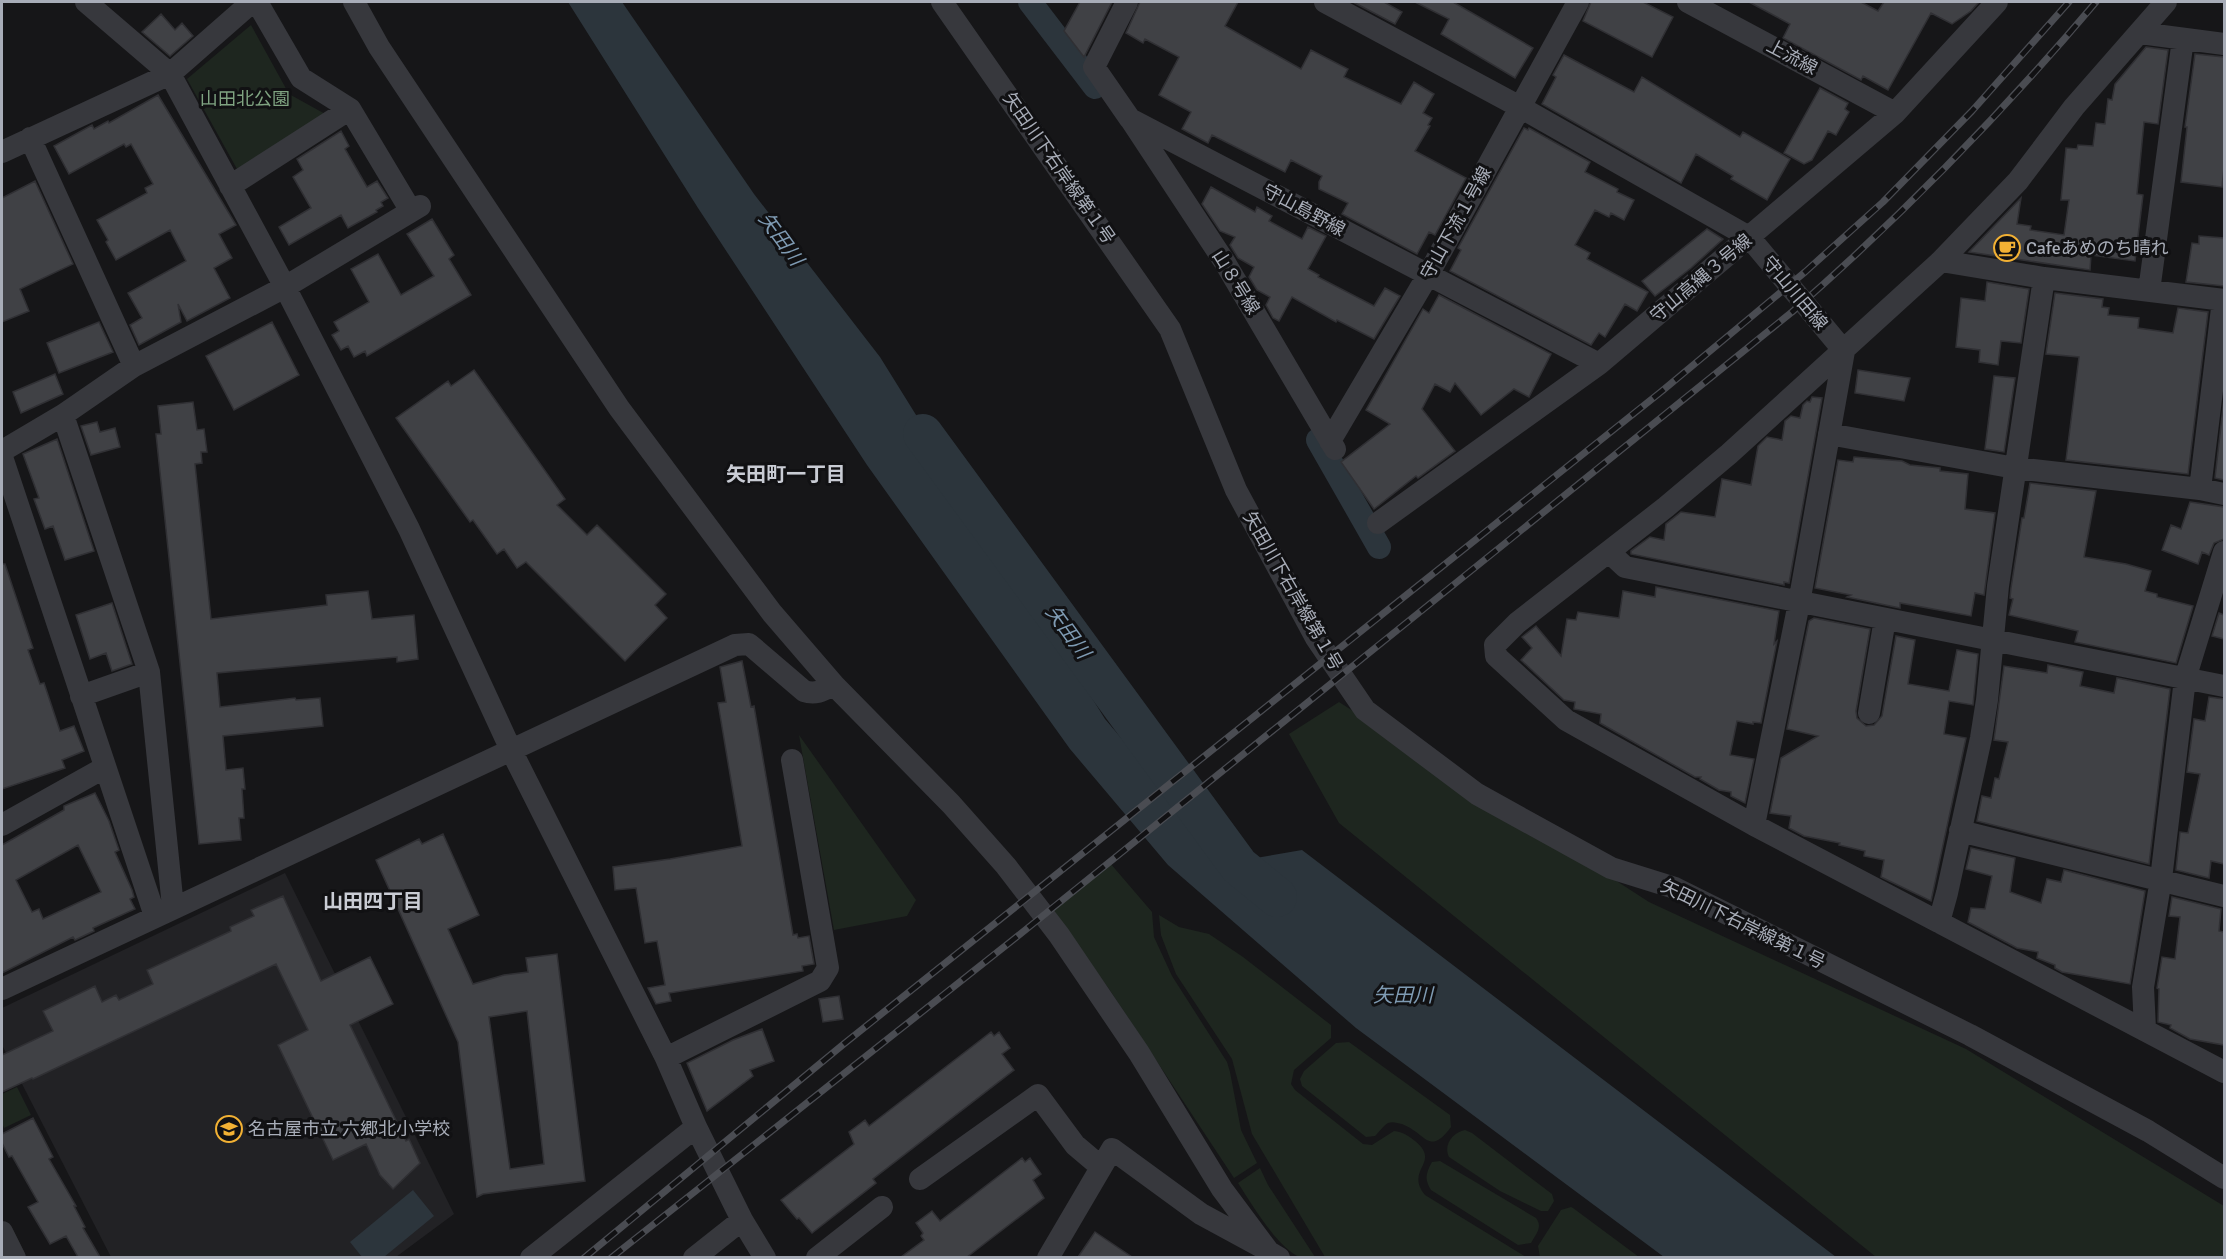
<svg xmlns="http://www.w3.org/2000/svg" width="2226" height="1259" font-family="Signika,'Noto Sans JP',sans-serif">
<rect width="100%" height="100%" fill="#161618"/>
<path fill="#222225" d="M 285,873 L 454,1214 L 396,1257 L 111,1257 L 2,1045 L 2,1008 Z"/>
<path fill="#1e261f" d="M 251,25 L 289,94 L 327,115 L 237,169 L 187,79 Z
M 1339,702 L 1649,902 L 1966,1049 L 2224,1206 L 2224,1257 L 1876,1257 L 1339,823 L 1289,734 Z
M 799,735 L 916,900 L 907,916 L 834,930 Z
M 1110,863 L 1152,912 L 1154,937 L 1172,976 L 1227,1062 L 1230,1072 L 1241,1130 L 1257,1163 L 1234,1178 L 1111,992 L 1053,910 Z
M 1159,915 L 1179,927 L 1209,934 L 1243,957 L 1331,1025 L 1331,1038 L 1294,1070 L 1291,1084 L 1295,1090 L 1363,1144 L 1372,1145 L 1394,1131 C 1403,1132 1409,1136 1415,1141 C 1442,1163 1404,1169 1425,1195 L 1526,1257 L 1325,1257 L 1252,1134 L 1232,1059 L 1176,974 L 1161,935 Z
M 1349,1042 L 1450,1115 L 1451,1127 C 1429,1157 1426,1133 1402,1124 C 1397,1123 1393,1121 1388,1123 C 1383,1126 1379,1132 1375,1136 L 1366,1137 L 1302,1086 L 1300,1079 L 1304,1071 L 1336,1043 Z
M 17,1087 L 31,1115 L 4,1128 L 2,1123 L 2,1094 Z
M 1465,1130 L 1472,1133 L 1552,1194 L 1554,1201 L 1548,1211 L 1541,1211 L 1500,1191 L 1449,1157 C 1443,1145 1453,1132 1465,1130 Z
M 1440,1161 L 1536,1218 C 1543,1227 1536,1234 1531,1243 L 1518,1245 L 1431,1190 C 1424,1179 1426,1173 1432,1162 Z
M 1260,1168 L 1268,1185 L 1315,1257 C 1311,1257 1304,1259 1300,1257 C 1278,1249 1251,1203 1238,1183 Z
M 1571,1207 L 1573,1208 L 1639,1257 L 1540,1257 L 1538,1246 L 1561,1210 Z"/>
<path fill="#2c353c" d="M 568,2 L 622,2 L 754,194 L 880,357 L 1105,719 L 1227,863 L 1302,850 L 1836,1257 L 1664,1257 L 1356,1028 L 1168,865 L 1070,749 L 867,465 L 698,208 Z
M 413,1190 L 434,1216 L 384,1257 L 362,1257 L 350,1242 Z"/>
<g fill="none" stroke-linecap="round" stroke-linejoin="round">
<path stroke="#2c353c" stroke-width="24" d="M 1030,2 L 1095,87
M 1318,440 L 1379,547"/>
<path stroke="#2c353c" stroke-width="40" d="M 923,434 L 1239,866 L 1277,897"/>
</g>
<path fill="#404145" stroke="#303034" stroke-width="1.5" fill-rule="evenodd" d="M 1080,2 L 1112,2 L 1084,57 L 1064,31 Z
M 1140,2 L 1238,2 L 1225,26 L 1301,69 L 1311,50 L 1348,69 L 1344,77 L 1401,104 L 1414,82 L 1434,94 L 1423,113 L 1432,118 L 1428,125 L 1430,126 L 1415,151 L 1466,178 L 1435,235 L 1429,232 L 1417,254 L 1342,214 L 1348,203 L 1319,189 L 1319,182 L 1322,176 L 1291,160 L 1285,172 L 1212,135 L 1208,143 L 1182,129 L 1191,112 L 1159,95 L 1179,57 L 1145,39 L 1143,43 L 1126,33 Z
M 1353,2 L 1384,2 L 1402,12 L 1395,24 Z
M 1415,2 L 1453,2 L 1533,48 L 1515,78 L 1441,34 L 1449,19 Z
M 1591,2 L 1643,2 L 1673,17 L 1652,57 L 1583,21 Z
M 1749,2 L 1861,2 L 1878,11 L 1884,2 L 1979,2 L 1971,11 L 1952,24 L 1931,13 L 1888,90 L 1863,76 L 1861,80 L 1783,38 L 1790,24 Z
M 161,14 L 175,30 L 182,23 L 193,36 L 170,56 L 142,32 Z
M 2146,47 L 2168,50 L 2158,124 L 2144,122 L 2137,194 L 2143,195 L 2135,261 L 2091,255 L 2090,270 L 1969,252 L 2021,198 L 2017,224 L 2031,226 L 2030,230 L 2064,235 L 2069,200 L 2061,200 L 2066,148 L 2077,149 L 2078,145 L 2093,146 L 2096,123 L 2105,124 L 2108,99 L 2112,100 L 2115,84 Z
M 2195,54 L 2224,57 L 2224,168 L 2222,187 L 2181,182 L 2187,127 L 2185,127 Z
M 1564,55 L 1634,92 L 1642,77 L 1740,137 L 1743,132 L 1790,159 L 1767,200 L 1731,179 L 1733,176 L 1696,154 L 1681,183 L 1542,104 L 1556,77 L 1553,75 Z
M 1820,88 L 1848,103 L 1845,109 L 1849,112 L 1836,135 L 1828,131 L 1812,160 L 1804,164 L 1784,153 Z
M 158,95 L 236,225 L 219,234 L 232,258 L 214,268 L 230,298 L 187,321 L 178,304 L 181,322 L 139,345 L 130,325 L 142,318 L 128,293 L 186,261 L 170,230 L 116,260 L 106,242 L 108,240 L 97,220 L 147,193 L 145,188 L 153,184 L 131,144 L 126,147 L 124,144 L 69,174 L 54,146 L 92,125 L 94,129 L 108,121 L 109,123 Z
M 1524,128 L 1528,130 L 1529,128 L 1590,162 L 1585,172 L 1618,189 L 1617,192 L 1634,200 L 1624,220 L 1611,213 L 1609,217 L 1595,210 L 1575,245 L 1590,253 L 1587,259 L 1648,292 L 1637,311 L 1625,304 L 1605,337 L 1599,333 L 1591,345 L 1450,271 L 1461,250 L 1458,248 Z
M 341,131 L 349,146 L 345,149 L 367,187 L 377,181 L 388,198 L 381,202 L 383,206 L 376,210 L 377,212 L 348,228 L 341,215 L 289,245 L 279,227 L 311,208 L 293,177 L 303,170 L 297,159 Z
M 35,181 L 73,264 L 20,289 L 29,311 L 2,322 L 2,198 Z
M 1211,187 L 1255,212 L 1257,207 L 1272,216 L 1269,221 L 1302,239 L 1308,227 L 1326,236 L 1308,269 L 1319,275 L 1318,277 L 1374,306 L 1385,288 L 1400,296 L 1374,339 L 1337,320 L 1336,322 L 1292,297 L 1279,321 L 1273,318 L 1266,305 L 1270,297 L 1257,290 L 1249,277 L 1254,267 L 1238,258 L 1230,245 L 1235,237 L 1220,231 L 1202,204 Z
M 432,219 L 454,255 L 449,259 L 471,295 L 367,356 L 365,351 L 354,357 L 348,346 L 341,350 L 332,335 L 339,331 L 334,322 L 369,302 L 351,269 L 378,254 L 401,295 L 434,276 L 407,234 Z
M 1707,229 L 1723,239 L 1691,268 L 1655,296 L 1642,281 Z
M 2199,236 L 2224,238 L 2224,286 L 2186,282 L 2192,243 L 2199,244 Z
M 1987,282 L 2029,289 L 2021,343 L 2001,341 L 1998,365 L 1979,362 L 1980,350 L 1956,347 L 1961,298 L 1985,301 Z
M 2055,293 L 2103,299 L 2102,307 L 2109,308 L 2108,315 L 2139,318 L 2138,328 L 2173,333 L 2178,308 L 2208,312 L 2188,474 L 2066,460 L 2079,357 L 2046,354 Z
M 1439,295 L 1551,354 L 1529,397 L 1514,389 L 1481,415 L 1455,383 L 1450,392 L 1435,384 L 1422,409 L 1455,451 L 1418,478 L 1416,476 L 1374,509 L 1341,462 L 1390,424 L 1366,410 L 1423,309 L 1429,313 Z
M 99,322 L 113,352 L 59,373 L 47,343 Z
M 272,322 L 299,375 L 234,410 L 206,356 Z
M 474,370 L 565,499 L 557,505 L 587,535 L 597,525 L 666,594 L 655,605 L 667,618 L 625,661 L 526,562 L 517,568 L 504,549 L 497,554 L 473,520 L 470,522 L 396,418 L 448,381 L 451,386 Z
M 1858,370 L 1910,378 L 1904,401 L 1855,393 Z
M 55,374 L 63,394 L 21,413 L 13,392 Z
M 1994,376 L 2015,378 L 2004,452 L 1985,449 Z
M 1812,397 L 1822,398 L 1789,583 L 1784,582 L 1784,585 L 1631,554 L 1631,551 L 1650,537 L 1664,540 L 1666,524 L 1681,512 L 1715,517 L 1722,479 L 1751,485 L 1758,446 L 1767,437 L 1782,440 L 1785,421 L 1791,416 L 1800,418 L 1803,405 L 1807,401 L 1810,402 Z
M 2224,399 L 2224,480 L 2215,478 Z
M 193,402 L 197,430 L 204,429 L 207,452 L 201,452 L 202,463 L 195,464 L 211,619 L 327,605 L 326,595 L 368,591 L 372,619 L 414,615 L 418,659 L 397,662 L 397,657 L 217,673 L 220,707 L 295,698 L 296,700 L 320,698 L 323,726 L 223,736 L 226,770 L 243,768 L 245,789 L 242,789 L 244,818 L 239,818 L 241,840 L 199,844 L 156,434 L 161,434 L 158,406 Z
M 97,422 L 100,432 L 115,428 L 120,447 L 91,455 L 81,426 Z
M 57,439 L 94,551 L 65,560 L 53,526 L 45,529 L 34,499 L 39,498 L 23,454 Z
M 1854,457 L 1902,461 L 1910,465 L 1940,468 L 1940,471 L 1968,474 L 1965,509 L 1995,513 L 1984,595 L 1975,593 L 1971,616 L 1900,603 L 1900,608 L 1847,597 L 1851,595 L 1815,588 L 1838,460 L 1853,462 Z
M 2030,483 L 2096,491 L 2084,557 L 2126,564 L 2151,571 L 2145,591 L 2157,594 L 2157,597 L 2193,606 L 2176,663 L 2075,642 L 2078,631 L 2009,615 L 2013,599 L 2010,598 L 2011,588 L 2022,518 L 2024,518 Z
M 2190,502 L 2224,507 L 2224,539 L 2214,543 L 2209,555 L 2202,552 L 2198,564 L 2162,550 L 2171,525 L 2181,529 Z
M 2,564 L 5,564 L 33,648 L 28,650 L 40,684 L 44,683 L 60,731 L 74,726 L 84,751 L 62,760 L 65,768 L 2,789 Z
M 1656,587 L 1779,611 L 1774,644 L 1777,641 L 1761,723 L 1753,722 L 1753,724 L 1737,721 L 1730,755 L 1754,759 L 1745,803 L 1731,796 L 1731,792 L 1719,790 L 1700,779 L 1701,777 L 1695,777 L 1600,723 L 1601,714 L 1574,709 L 1575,702 L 1564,700 L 1521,660 L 1532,648 L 1522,637 L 1536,626 L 1561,656 L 1567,619 L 1576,620 L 1578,612 L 1619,618 L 1623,591 L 1655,597 Z
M 112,603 L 132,664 L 112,671 L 106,653 L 90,659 L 76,615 Z
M 2219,613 L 2224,615 L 2224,639 L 2212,636 Z
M 1814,618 L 1870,629 L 1856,711 L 1857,718 L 1866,726 L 1874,725 L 1882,716 L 1896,636 L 1915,640 L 1908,684 L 1949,691 L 1957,650 L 1978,654 L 1973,705 L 1949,701 L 1944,734 L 1966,738 L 1931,901 L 1881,877 L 1884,860 L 1864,856 L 1865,851 L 1839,845 L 1840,843 L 1804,836 L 1789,828 L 1791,816 L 1770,813 L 1781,758 L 1818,736 L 1787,729 L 1809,621 Z
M 742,661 L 751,707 L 754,706 L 793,935 L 797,934 L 798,938 L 809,936 L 814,964 L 802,966 L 803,971 L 669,993 L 671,1001 L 656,1004 L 648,988 L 665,985 L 657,941 L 645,943 L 636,888 L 615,890 L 613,867 L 670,859 L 742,846 L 718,703 L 726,702 L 720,667 Z
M 2048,665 L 2083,672 L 2080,686 L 2114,693 L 2117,678 L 2170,689 L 2149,864 L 1977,821 L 1982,796 L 1991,798 L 1995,778 L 1999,779 L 2008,742 L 1994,740 L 2004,666 L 2047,673 Z
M 2209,697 L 2224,699 L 2224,864 L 2211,861 L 2209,878 L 2176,870 L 2180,832 L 2188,833 L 2200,774 L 2187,772 L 2194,719 L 2205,721 Z
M 95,793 L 109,821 L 119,850 L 115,852 L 132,890 L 134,897 L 130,899 L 135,909 L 93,928 L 94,931 L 75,940 L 73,937 L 2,973 L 2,845 L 64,810 L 64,806 ZM 78,845 L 101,892 L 43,919 L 39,909 L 32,912 L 16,880 Z
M 443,834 L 479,915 L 448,929 L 473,984 L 504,975 L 528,972 L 526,958 L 557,954 L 585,1181 L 483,1194 L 477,1197 L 458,1042 L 376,860 L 419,839 L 422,844 ZM 527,1011 L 544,1164 L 510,1169 L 489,1017 Z
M 1971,848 L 2015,858 L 2010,892 L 2041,903 L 2047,879 L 2061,882 L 2064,870 L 2145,891 L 2130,984 L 2062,972 L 2055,968 L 2055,965 L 2037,958 L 2038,952 L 2017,948 L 1968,922 L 1971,908 L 1985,909 L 1992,876 L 1966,869 Z
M 283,896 L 321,981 L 370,957 L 393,1004 L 350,1025 L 406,1141 L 409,1139 L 420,1163 L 393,1189 L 380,1175 L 366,1144 L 333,1160 L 278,1045 L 308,1030 L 276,964 L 33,1079 L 32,1078 L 2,1092 L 2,1055 L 53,1031 L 43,1011 L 95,986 L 102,1002 L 116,995 L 119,1000 L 153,984 L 147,970 L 231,931 L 230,927 L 254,916 L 251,910 Z
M 2172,897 L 2221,909 L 2219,931 L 2224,932 L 2224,1045 L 2190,1039 L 2170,1028 L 2171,1025 L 2158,1022 L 2159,989 L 2157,988 L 2162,957 L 2175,959 L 2180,917 L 2169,916 Z
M 839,996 L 843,1019 L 823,1022 L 819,999 Z
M 762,1029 L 774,1061 L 750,1070 L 753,1076 L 707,1111 L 687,1063 L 733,1040 Z
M 991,1032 L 994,1036 L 999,1032 L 1010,1048 L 1002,1054 L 1014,1070 L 873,1179 L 876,1183 L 812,1233 L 799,1218 L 797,1219 L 781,1200 L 854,1144 L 849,1132 L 865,1120 L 869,1126 Z
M 33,1118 L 53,1157 L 49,1159 L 76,1206 L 74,1206 L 85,1227 L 83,1228 L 100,1257 L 78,1257 L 66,1236 L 50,1244 L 28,1207 L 38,1202 L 12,1156 L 9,1157 L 2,1143 L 2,1134 Z
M 1022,1158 L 1025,1162 L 1030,1158 L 1041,1174 L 1033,1180 L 1044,1198 L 967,1257 L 901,1257 L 924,1240 L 921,1236 L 923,1233 L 916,1223 L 932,1211 L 940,1221 Z
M 1095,1232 L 1132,1257 L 1078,1257 Z"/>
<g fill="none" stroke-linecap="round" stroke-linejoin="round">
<path stroke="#37383d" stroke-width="22" d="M 86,2 L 170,74 L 285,287 L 409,529 L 511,750 L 666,1058 L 696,1127 L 742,1220 L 765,1258
M 257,2 L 301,78 L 350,109 L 411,211
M 354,2 L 379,47 L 619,408 L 772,613 L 834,685 L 951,804 L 1006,866 L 1059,935 L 1139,1053 L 1222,1189 L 1269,1252 L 1279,1258
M 942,2 L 1170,329 L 1236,490 L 1316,638 L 1365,710 L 1477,794 L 1611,868 L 1675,888 L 1970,1035 L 2148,1131 L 2224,1178
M 1127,2 L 1094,67 L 1130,119 L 1599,364
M 1325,2 L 1520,107 L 1749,237 L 1844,351 L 1799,603 L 1754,825
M 1688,2 L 1895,113
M 2166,2 L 2074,107 L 2018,181 L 1941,261 L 1729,454 L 1666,507 L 1517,623 L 1495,645 L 1496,656 L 1566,720 L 1754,825 L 2224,1072
M 2140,33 L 2224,44
M 1131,120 L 1224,261 L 1335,449
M 30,138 L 134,366
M 2,152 L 170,74 L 252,2
M 230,186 L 350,109
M 1941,261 L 2044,278 L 2224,300
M 2149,291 L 2183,39
M 63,415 L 149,672 L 173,907
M 1829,434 L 2015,468 L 2200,489 L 2224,494
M 1330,441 L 1428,275 L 1578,2
M 2,451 L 63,415 L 134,366 L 285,287 L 420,206
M 2,457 L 155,916
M 2200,489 L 2223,300
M 1378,523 L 1599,364 L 1895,113 L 1997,2
M 1609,552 L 1625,567 L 2224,686
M 81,696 L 149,672
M 1869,713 L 1885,619
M 2,825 L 104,768
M 1960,831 L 2224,896
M 1939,922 L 1947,893 L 1981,738 L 1987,700 L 1998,586 L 2044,278
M 2,989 L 735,645 L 749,644 L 804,691 C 816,695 824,690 834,685
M 2145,1029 L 2143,987 L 2161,879 L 2185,679 L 2224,552
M 666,1058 L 820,981 L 828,968 L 792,760
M 920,1179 L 1038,1095 L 1075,1145 L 1101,1167
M 2,1232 L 15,1258
M 531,1258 L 696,1127
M 694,1258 L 742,1220
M 817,1258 L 882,1207
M 1048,1258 L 1112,1149 L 1201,1214 L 1260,1246"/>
<defs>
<path id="rail" d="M 584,1258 L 845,1043 L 1662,391 L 1805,272 L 1883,202 L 1972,111 L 2069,2
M 611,1258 L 1014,939 L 1792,312 C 1901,217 2003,112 2096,2"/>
</defs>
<use href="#rail" stroke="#4a4c52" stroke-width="7"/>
<use href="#rail" stroke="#111113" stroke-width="4.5" stroke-dasharray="14" stroke-linecap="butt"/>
</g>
<defs>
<symbol id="cafe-ring" viewBox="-11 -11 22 22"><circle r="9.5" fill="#111113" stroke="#f2b134" stroke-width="1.5"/><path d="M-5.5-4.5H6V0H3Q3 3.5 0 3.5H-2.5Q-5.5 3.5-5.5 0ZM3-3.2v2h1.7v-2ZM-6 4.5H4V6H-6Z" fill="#f2b134"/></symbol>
<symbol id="school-ring" viewBox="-11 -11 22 22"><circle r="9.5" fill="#111113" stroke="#f2b134" stroke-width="1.5"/><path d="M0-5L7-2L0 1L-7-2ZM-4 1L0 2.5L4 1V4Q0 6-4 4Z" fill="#f2b134"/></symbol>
</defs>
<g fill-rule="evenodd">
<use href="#cafe-ring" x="1992" y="233" width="30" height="30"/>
<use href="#school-ring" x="214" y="1114" width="30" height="30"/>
</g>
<g text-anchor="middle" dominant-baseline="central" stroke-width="6" stroke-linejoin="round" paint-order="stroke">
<g font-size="18" fill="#a8adb8" stroke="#111113">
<text transform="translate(1792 57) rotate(28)">上流線</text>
<text transform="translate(1059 168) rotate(55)">矢田川下右岸線第１号</text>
<text transform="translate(1304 210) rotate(28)">守山島野線</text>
<text transform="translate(1456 223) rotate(-61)">守山下流１号線</text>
<text transform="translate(1701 278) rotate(-40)">守山高縄３号線</text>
<text transform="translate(1236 282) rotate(58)">山８号線</text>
<text transform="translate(1795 293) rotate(50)">守山川田線</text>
<text transform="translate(1293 591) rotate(60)">矢田川下右岸線第１号</text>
<text transform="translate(1743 924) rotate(26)">矢田川下右岸線第１号</text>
</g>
<g font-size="18" fill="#7fa381" stroke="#111113">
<text x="245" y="99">山田北公園</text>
</g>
<g font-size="18" fill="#a8adb8" stroke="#111113" text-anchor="start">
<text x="2026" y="248">Cafeあめのち晴れ</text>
<text x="248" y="1129">名古屋市立 六郷北小学校</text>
</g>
<g font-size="20" font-style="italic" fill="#7f9bb3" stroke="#111113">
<text transform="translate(781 239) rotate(54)">矢田川</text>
<text transform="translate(1068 632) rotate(54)">矢田川</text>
<text x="1403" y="995">矢田川</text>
</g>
<g font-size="20" font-weight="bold" fill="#c9ccd4" stroke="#111113">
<text x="786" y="474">矢田町一丁目</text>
<text x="373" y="901">山田四丁目</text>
</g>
</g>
<rect width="2226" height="1259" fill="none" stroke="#a8adb8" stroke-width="6"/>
</svg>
